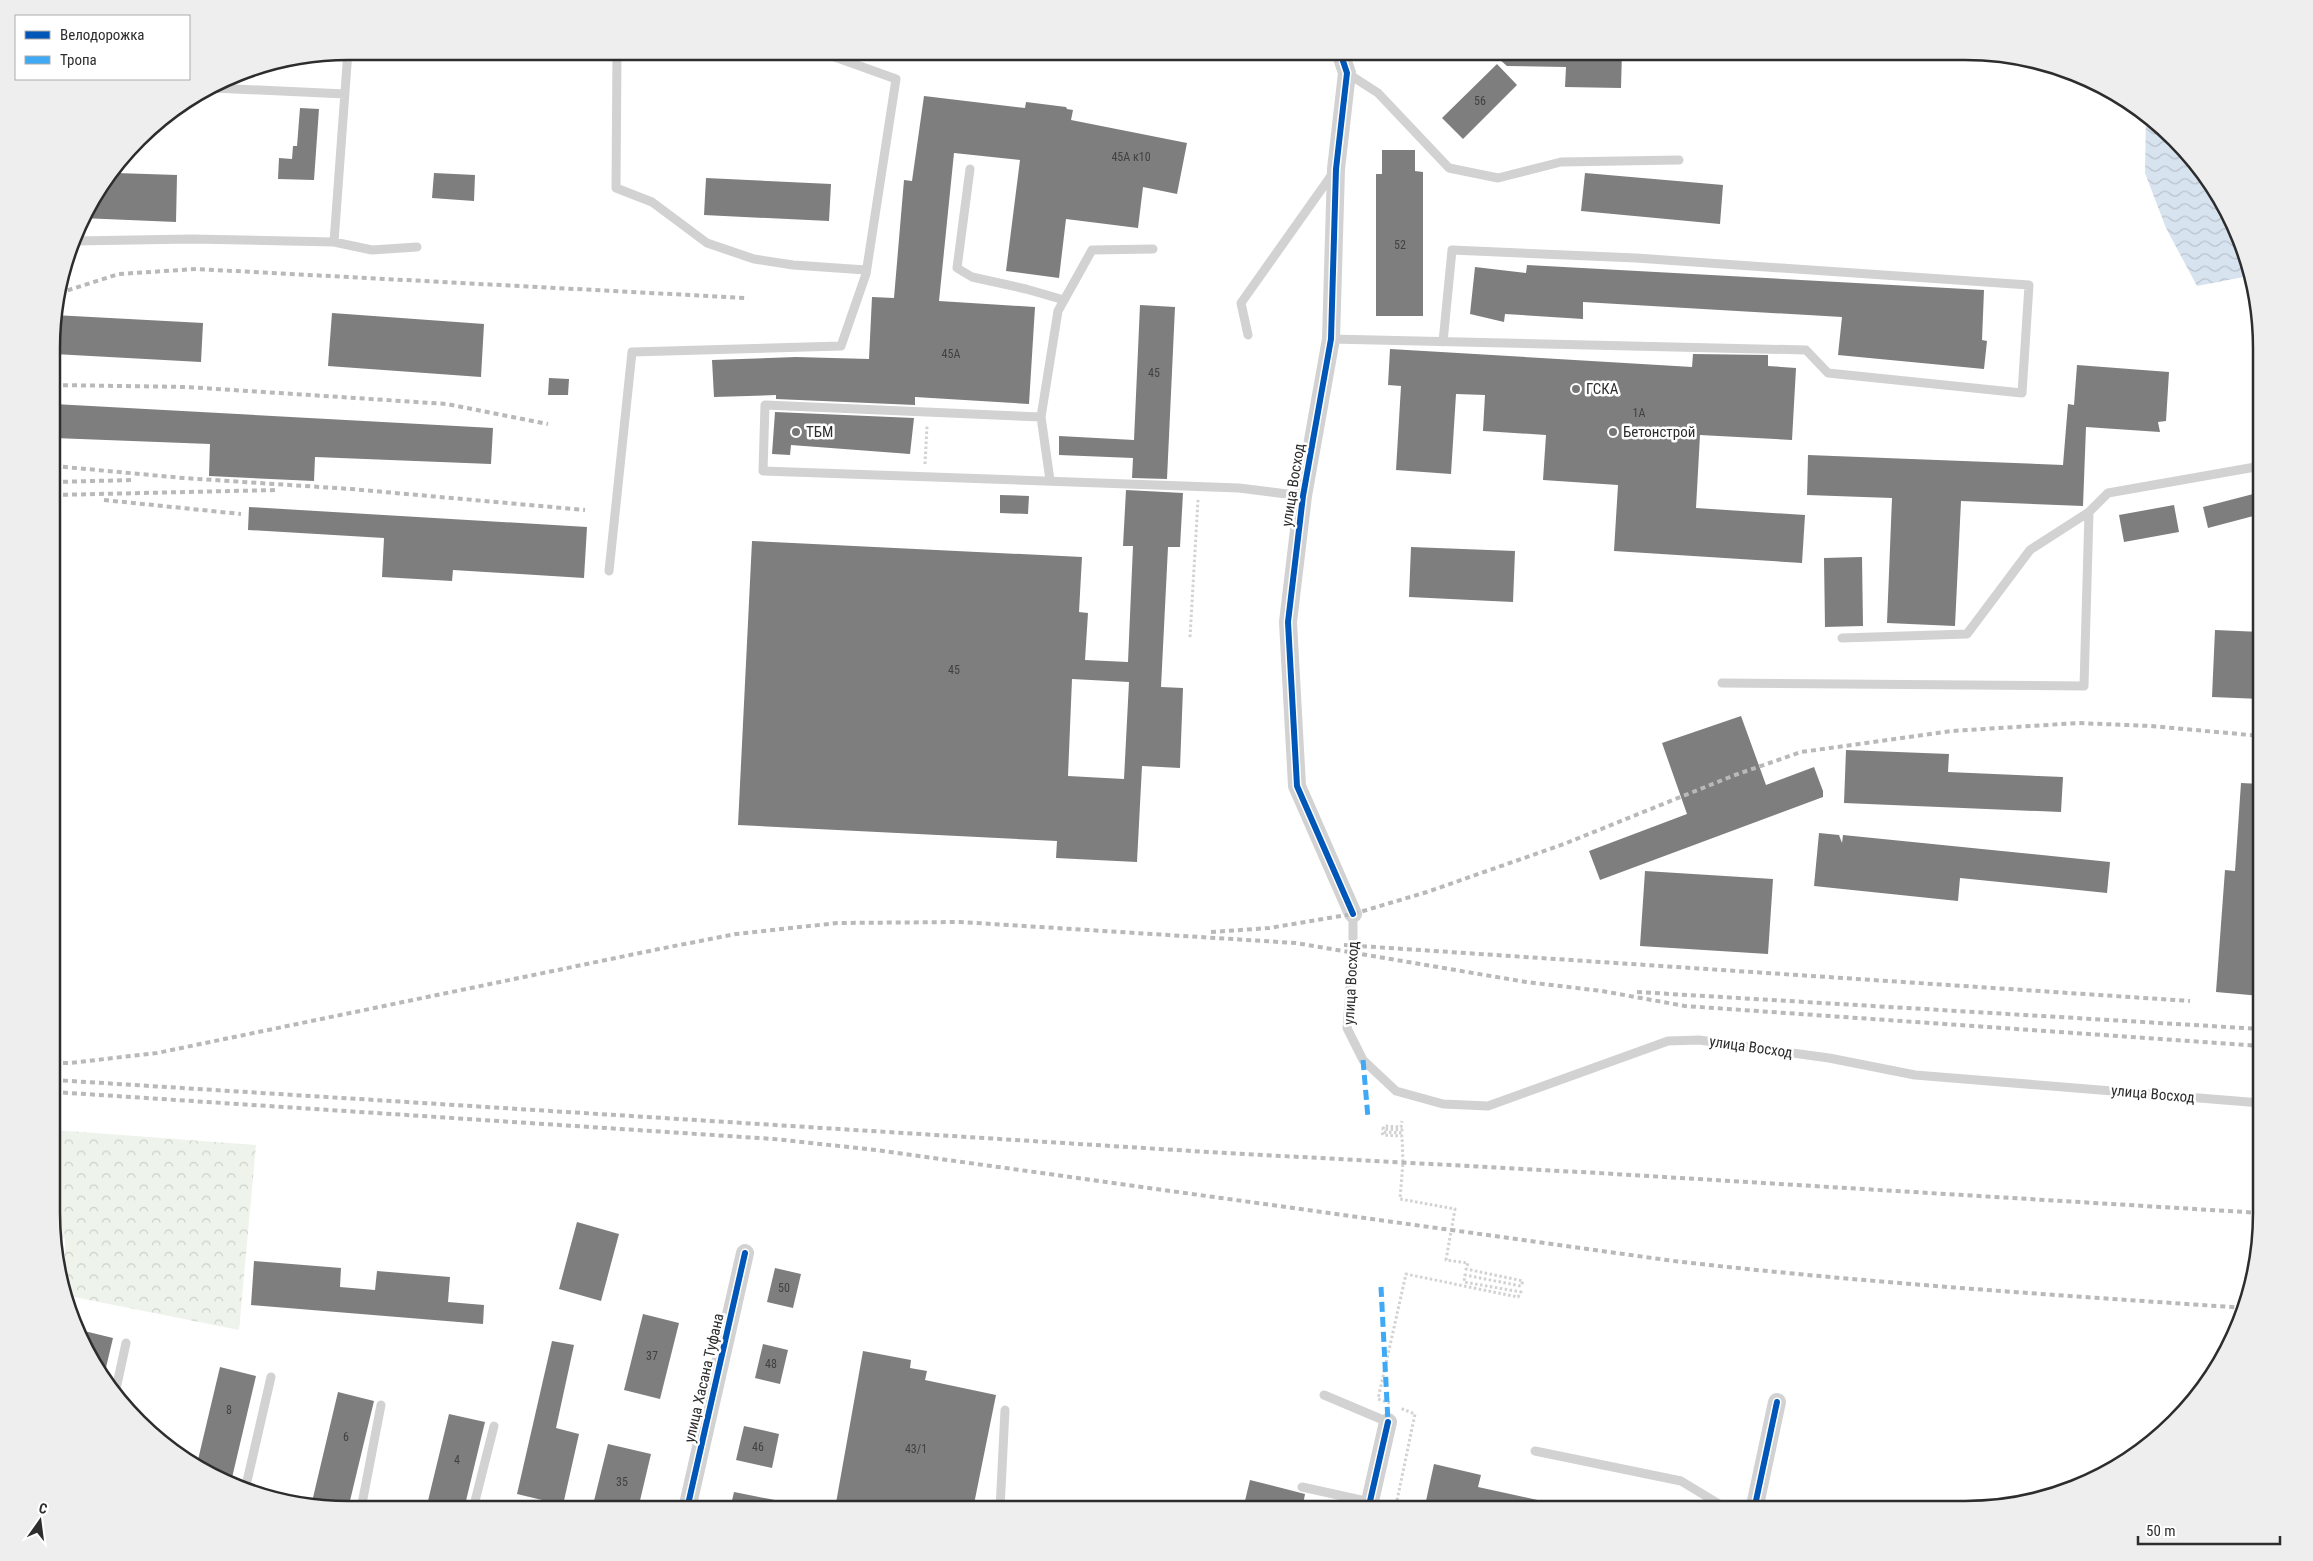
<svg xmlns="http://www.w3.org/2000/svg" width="2313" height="1561" font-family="'Roboto Condensed',sans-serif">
<defs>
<pattern id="forest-crowns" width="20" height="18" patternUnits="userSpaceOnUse" patternTransform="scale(1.25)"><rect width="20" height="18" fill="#eef3eb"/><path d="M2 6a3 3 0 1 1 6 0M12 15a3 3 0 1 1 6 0" fill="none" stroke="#ccd1ca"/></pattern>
<pattern id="water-waves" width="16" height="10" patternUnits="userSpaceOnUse" patternTransform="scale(1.25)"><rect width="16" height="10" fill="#d8e3f0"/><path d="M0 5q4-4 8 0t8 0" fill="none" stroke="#bac3ce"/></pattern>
</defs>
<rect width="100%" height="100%" fill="#fff"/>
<path fill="url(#forest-crowns)" d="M 54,1130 L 256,1145 L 239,1330 L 69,1296 L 65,1285 L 65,1238 L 54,1237 Z"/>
<path fill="url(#water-waves)" d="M 2146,113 L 2222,200 L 2252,271 L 2254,287 L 2244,277 L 2197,286 L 2166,228 L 2145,173 Z"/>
<path fill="#7e7e7e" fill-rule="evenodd" d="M 1491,52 L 1622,52 L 1621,88 L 1565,87 L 1566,67 L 1507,66 Z
M 1497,64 L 1517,85 L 1463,139 L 1442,118 Z
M 924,96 L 1025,108 L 1026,102 L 1066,107 L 1067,109 L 1073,110 L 1071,120 L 1187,143 L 1177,194 L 1143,187 L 1138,228 L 1066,219 L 1059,278 L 1006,271 L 1020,160 L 954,153 L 939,301 L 1035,307 L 1029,404 L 915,397 L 915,405 L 776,399 L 776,395 L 714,397 L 712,360 L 796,357 L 869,359 L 872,297 L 894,298 L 904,180 L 912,181 Z
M 300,108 L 319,109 L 314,180 L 278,179 L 279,158 L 292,159 L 293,146 L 297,146 Z
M 1382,150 L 1415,150 L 1415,171 L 1423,172 L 1423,316 L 1376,316 L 1376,174 L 1382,174 Z
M 116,173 L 177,175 L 176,222 L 81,218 Z
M 434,173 L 475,175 L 474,201 L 432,198 Z
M 1585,173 L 1723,185 L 1720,224 L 1581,211 Z
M 706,178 L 831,184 L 829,221 L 704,215 Z
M 1527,265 L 1984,290 L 1982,340 L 1987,341 L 1984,369 L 1838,355 L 1842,317 L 1583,302 L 1583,319 L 1505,314 L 1504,322 L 1470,314 L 1475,267 L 1526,273 Z
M 1140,305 L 1175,307 L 1167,479 L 1132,478 L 1133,458 L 1059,455 L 1059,436 L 1134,440 Z
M 332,313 L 484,324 L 481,377 L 328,366 Z
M 54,315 L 203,323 L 201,362 L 54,354 Z
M 1390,349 L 1692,367 L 1693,354 L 1768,355 L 1768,366 L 1796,368 L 1792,440 L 1700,435 L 1696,508 L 1805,515 L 1802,563 L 1614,551 L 1618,485 L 1543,480 L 1546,435 L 1483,431 L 1485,395 L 1456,394 L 1451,474 L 1396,470 L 1401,386 L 1388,385 Z
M 2077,365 L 2169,372 L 2166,421 L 2158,422 L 2160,432 L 2086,427 L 2083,506 L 1961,501 L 1955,626 L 1887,623 L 1892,498 L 1807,495 L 1808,455 L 2063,465 L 2068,404 L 2074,405 Z
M 549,378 L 569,379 L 568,395 L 548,395 Z
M 54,404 L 493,428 L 491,464 L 315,457 L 314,481 L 209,476 L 210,444 L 54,438 Z
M 775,412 L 914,418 L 910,454 L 791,445 L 790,455 L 772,454 Z
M 1126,490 L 1183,493 L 1180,547 L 1168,547 L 1161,687 L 1183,688 L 1180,768 L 1142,766 L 1137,862 L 1056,858 L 1057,841 L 738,825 L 752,541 L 1082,557 L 1079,612 L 1088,613 L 1085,660 L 1128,662 L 1133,546 L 1123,546 ZM 1072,679 L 1129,682 L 1124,779 L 1068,776 Z
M 2261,492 L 2261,514 L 2208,528 L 2203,507 Z
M 1000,495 L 1029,496 L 1028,514 L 1000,513 Z
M 2174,505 L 2179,532 L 2124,542 L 2119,515 Z
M 249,507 L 587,527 L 584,578 L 453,570 L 452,581 L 382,577 L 384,538 L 248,530 Z
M 1411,547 L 1515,551 L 1513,602 L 1409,597 Z
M 1862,557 L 1863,626 L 1825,627 L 1824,558 Z
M 2215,630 L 2261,632 L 2261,699 L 2212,697 Z
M 1741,716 L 1766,785 L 1814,767 L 1823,791 L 1823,797 L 1600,880 L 1589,851 L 1687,814 L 1662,743 Z
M 1846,750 L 1949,754 L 1948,772 L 2063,777 L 2061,812 L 1844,803 Z
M 2241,783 L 2261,784 L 2261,996 L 2216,992 L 2225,870 L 2235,871 Z
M 1819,833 L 1839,835 L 1842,843 L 1843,835 L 2110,862 L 2107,893 L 1960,878 L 1958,901 L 1814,886 Z
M 1645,871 L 1773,879 L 1768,954 L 1640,946 Z
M 577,1222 L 619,1234 L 601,1301 L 559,1289 Z
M 254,1261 L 341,1268 L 340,1287 L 375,1290 L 377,1271 L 450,1277 L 448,1302 L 484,1305 L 483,1324 L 251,1305 Z
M 775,1268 L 801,1274 L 793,1308 L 767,1302 Z
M 643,1314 L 679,1323 L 660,1399 L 624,1390 Z
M 80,1330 L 113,1338 L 104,1376 L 91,1361 Z
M 552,1341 L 574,1345 L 556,1428 L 579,1434 L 563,1505 L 517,1494 Z
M 763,1344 L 788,1350 L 780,1384 L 755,1378 Z
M 863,1351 L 911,1360 L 910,1368 L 927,1371 L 925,1380 L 996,1395 L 973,1509 L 840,1509 L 841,1505 L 836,1503 Z
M 220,1367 L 256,1376 L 231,1482 L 197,1464 Z
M 338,1392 L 374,1401 L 348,1509 L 329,1509 L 311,1506 Z
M 449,1414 L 485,1422 L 464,1509 L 426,1509 Z
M 744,1426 L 779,1434 L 772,1468 L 736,1460 Z
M 608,1444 L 651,1454 L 638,1509 L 592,1509 Z
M 1434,1464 L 1481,1475 L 1478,1487 L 1551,1503 L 1550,1510 L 1424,1510 Z
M 1250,1480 L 1305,1494 L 1302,1510 L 1243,1509 Z
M 734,1492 L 785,1502 L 784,1509 L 730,1509 Z"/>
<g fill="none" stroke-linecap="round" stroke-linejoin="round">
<path stroke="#d2d2d2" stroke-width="3" stroke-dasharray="2.5 2.5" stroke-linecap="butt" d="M 925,464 L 927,426
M 1190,637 L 1198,500
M 1390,1403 L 1378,1399 L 1406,1274 L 1518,1297 L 1521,1292 L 1464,1282 L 1465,1275 L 1521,1286 L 1523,1281 L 1466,1269 L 1468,1263 L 1446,1260 L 1455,1209 L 1400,1199 L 1403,1162 L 1402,1136 L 1383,1135 L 1382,1132 L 1402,1133 L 1402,1130 L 1383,1129 L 1384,1126 L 1401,1127 L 1402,1121
M 1395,1510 L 1415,1414 L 1400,1408"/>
<path stroke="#d2d2d2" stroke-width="9" d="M 617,51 L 616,188 L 652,202 L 707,243 L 754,259 L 793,265 L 866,270
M 1347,73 L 1378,93 L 1449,168 L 1498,178 L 1561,162 L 1679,160
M 213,88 L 345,94
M 970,169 L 957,268 L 972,277 L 1026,289 L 1064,300
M 75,241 L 192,239 L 334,242 L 372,250 L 417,247
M 334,242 L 348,51
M 1248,335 L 1241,303 L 1333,173
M 1331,339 L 1806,350 L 1828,373 L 2022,393 L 2029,285 L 1636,258 L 1452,250 L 1443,342
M 1041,417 L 765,405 L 763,471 L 1239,488 L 1303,496
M 1050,480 L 1041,417 L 1058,311 L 1092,250 L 1153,249
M 609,571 L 632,352 L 841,346 L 866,274 L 896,79 L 818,51
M 1842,638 L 1967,634 L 2030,550 L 2089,512
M 1722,683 L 2084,686 L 2089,512 L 2108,493 L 2261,466
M 1353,914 L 1353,952 L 1347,1028 L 1363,1060 L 1396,1091 L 1443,1104 L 1488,1106 L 1668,1041 L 1699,1040 L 1829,1058 L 1915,1075 L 2261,1103
M 116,1389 L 126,1343
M 1324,1395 L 1388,1422
M 1535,1451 L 1681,1481 L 1729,1510
M 1302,1487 L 1370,1502
M 245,1490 L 271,1377
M 361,1509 L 381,1405
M 473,1509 L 494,1426
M 1000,1509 L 1005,1410"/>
<path stroke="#d2d2d2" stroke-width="18" d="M 1340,52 L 1347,73 L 1336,169 L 1331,339 L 1303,496 L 1288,622 L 1297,786 L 1353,914
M 687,1509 L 745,1253
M 1368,1510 L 1388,1422
M 1754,1510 L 1777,1402"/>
<path stroke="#b9b9b9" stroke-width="4" stroke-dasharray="5 4" stroke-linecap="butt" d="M 59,293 L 119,274 L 196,269 L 746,298
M 54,385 L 187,387 L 447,404 L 548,424
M 54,466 L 183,478 L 351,489 L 585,510
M 54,482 L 133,480
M 54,495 L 276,490
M 104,500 L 241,514
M 1211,932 L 1269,928 L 1353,914 L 1427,892 L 1564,844 L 1735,775 L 1801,752 L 1952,731 L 2078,723 L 2151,726 L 2261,736
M 1344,945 L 2190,1001
M 1637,992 L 2261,1029
M 54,1063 L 70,1063 L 157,1053 L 659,949 L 736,934 L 837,923 L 960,922 L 1296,943 L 1526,982 L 1602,991 L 1685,1006 L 2261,1046
M 54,1080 L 1208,1152 L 1598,1173 L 2261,1213
M 54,1092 L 774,1139 L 876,1150 L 1674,1261 C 1864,1283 2055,1295 2246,1308"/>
<path stroke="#3fa9f5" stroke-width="5" stroke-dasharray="10 5" stroke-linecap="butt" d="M 1363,1060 L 1368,1118
M 1381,1287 L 1388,1422"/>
<defs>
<path id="cycleway" d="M 1340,52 L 1347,73 L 1336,169 L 1331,339 L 1303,496 L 1288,622 L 1297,786 L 1353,914
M 687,1509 L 745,1253
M 1368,1510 L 1388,1422
M 1754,1510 L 1777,1402"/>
</defs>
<use href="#cycleway" stroke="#fff" stroke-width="9"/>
<use href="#cycleway" stroke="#0057b8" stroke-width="6"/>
</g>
<g fill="#767676" stroke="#fff" stroke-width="2">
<circle cx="1576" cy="389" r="5"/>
<circle cx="796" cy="432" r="5"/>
<circle cx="1613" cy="432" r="5"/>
</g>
<g text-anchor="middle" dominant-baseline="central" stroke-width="5" stroke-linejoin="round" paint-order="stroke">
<g font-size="12" fill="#414141">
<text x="1480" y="101">56</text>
<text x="1131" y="157">45А к10</text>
<text x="1400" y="245">52</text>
<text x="951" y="354">45А</text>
<text x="1154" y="373">45</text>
<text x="1639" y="413">1А</text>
<text x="954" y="670">45</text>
<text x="784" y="1288">50</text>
<text x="652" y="1356">37</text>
<text x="771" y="1364">48</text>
<text x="229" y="1410">8</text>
<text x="346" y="1437">6</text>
<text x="758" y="1447">46</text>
<text x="916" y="1449">43/1</text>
<text x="457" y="1460">4</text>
<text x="622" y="1482">35</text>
</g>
<g font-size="15" fill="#2d2d2d" stroke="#fff" text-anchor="start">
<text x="1586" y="389">ГСКА</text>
<text x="806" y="432">ТБМ</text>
<text x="1623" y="432">Бетонстрой</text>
</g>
<g font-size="15" fill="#2d2d2d" stroke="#fff">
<text transform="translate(1293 485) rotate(-81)">улица Восход</text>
<text transform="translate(1351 983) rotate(-87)">улица Восход</text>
<text transform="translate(1751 1047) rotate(8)">улица Восход</text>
<text transform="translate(2153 1094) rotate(5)">улица Восход</text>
<text transform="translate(704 1378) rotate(-77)">улица Хасана Туфана</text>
</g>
</g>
<path d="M0 0H2313V1561H0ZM348 60H1965A288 288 0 0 1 2253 348V1213A288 288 0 0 1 1965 1501H348A288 288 0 0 1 60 1213V348A288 288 0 0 1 348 60Z" fill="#eee" fill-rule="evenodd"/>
<path fill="none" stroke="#2d2d2d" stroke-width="2.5" d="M348 60H1965A288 288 0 0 1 2253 348V1213A288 288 0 0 1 1965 1501H348A288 288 0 0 1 60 1213V348A288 288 0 0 1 348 60Z"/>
<rect x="15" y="15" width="175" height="65" fill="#ffffff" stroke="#ababab"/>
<rect x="25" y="31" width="25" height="8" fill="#0057b8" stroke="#ababab"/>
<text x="60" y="40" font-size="15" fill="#2d2d2d">Велодорожка</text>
<rect x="25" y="56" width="25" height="8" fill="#3fa9f5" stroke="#ababab"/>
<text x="60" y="65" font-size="15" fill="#2d2d2d">Тропа</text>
<g transform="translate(40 1521) rotate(14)" stroke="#ffffff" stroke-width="4" paint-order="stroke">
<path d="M0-4L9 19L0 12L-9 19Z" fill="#2d2d2d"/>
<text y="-8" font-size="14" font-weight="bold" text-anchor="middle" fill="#2d2d2d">С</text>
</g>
<path d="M2138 1536v8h142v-8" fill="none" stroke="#2d2d2d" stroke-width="2.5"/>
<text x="2146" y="1536" font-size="15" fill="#2d2d2d" stroke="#ffffff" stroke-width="4" paint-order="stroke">50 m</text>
</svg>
